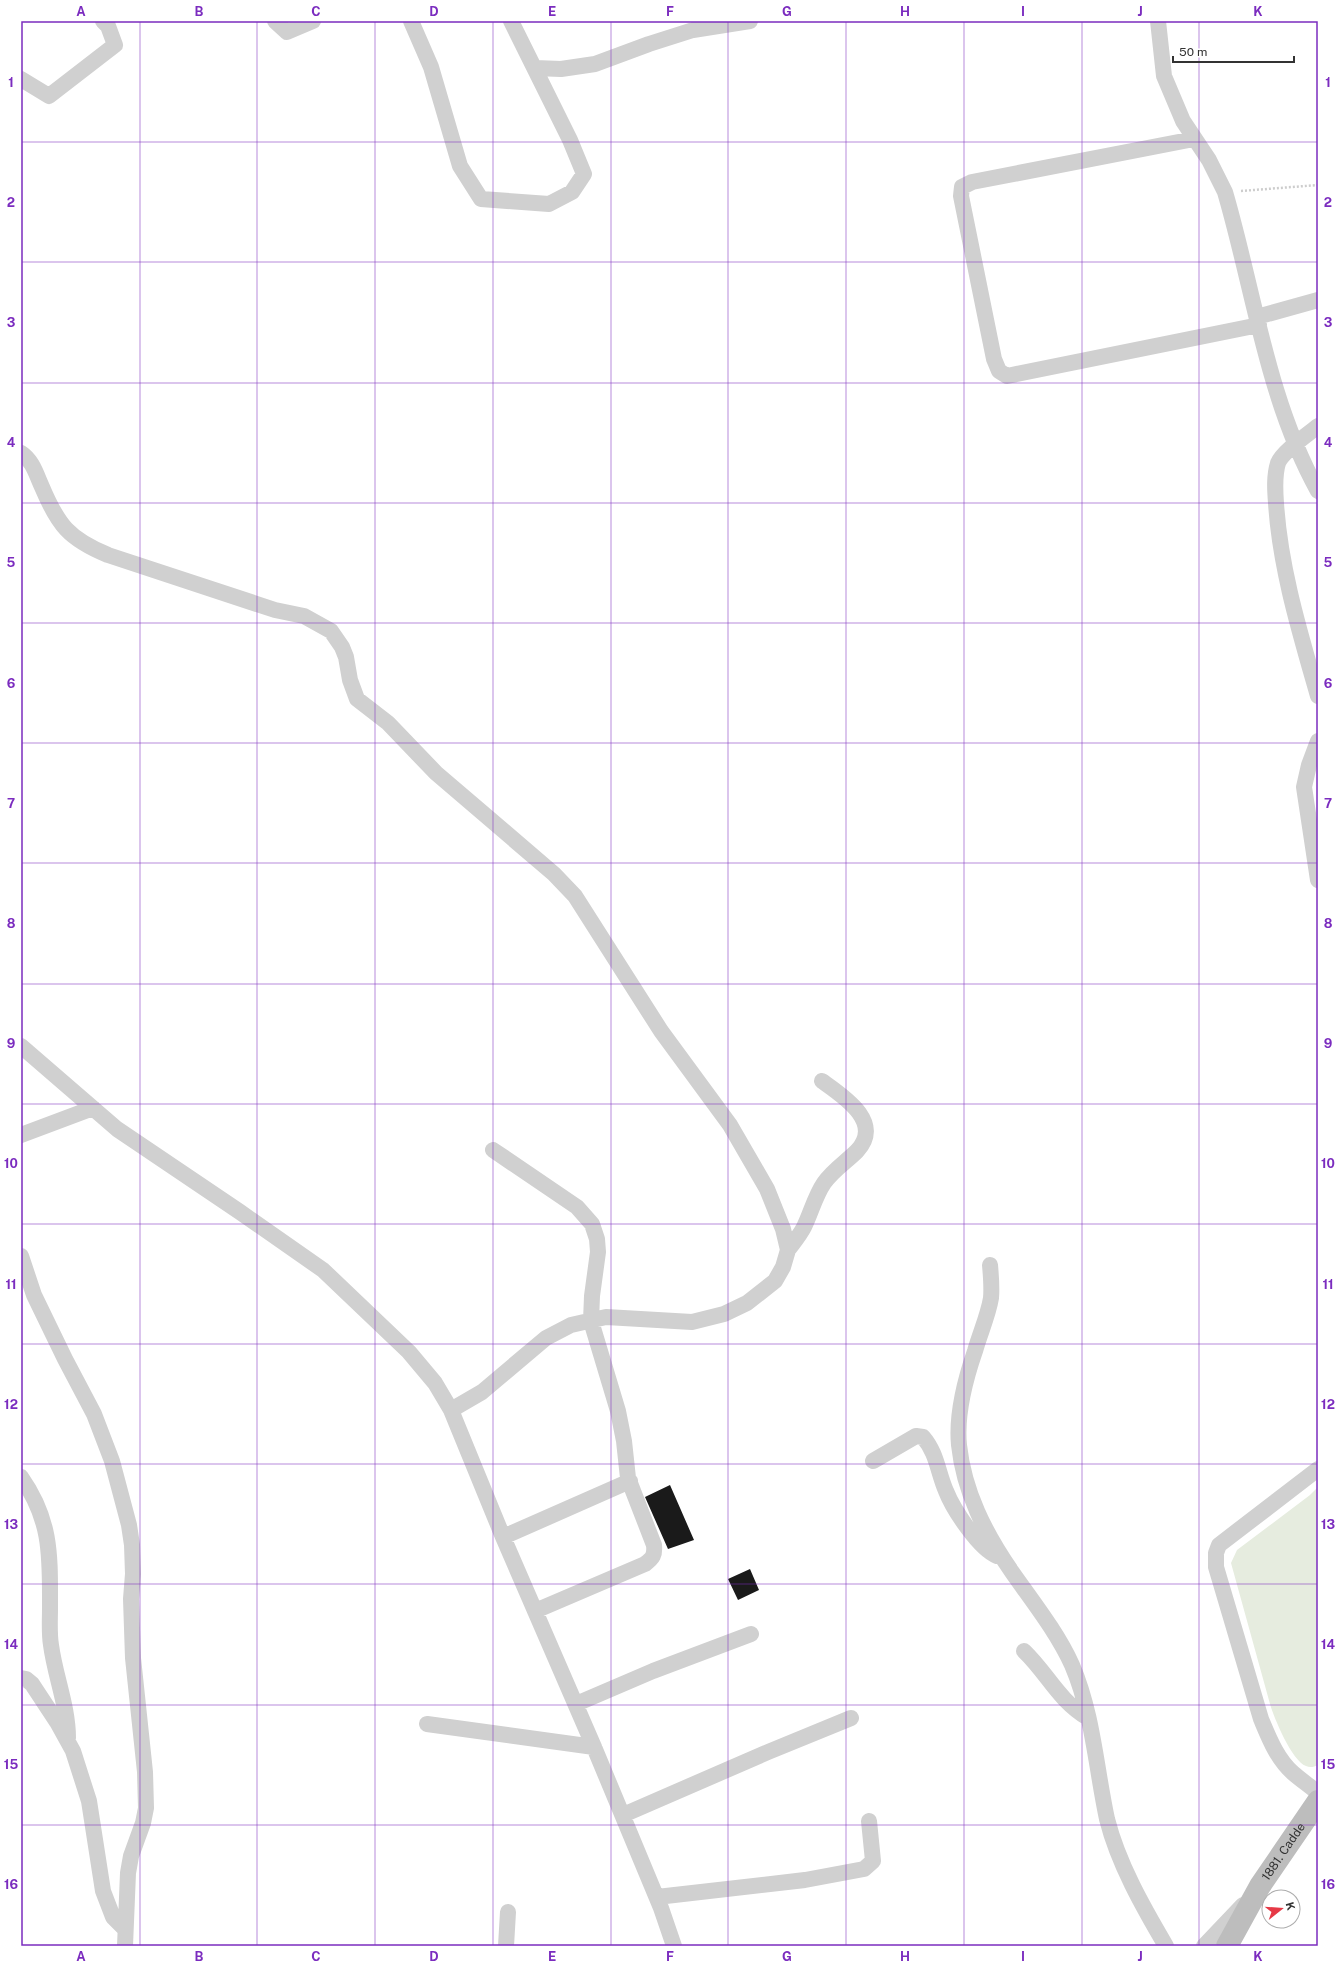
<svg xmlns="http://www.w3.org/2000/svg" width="1339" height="1967" font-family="'Public Sans',sans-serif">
<rect width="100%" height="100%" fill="#fff"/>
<path fill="#e6ecdf" d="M 1318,1487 L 1318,1765 C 1314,1767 1310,1768 1306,1766 C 1292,1761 1274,1718 1270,1704 L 1231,1563 L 1237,1550 L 1310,1495 Z"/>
<path fill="#1a1a1a" d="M 670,1485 L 694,1540 L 668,1549 L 645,1497 Z
M 750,1569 L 759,1590 L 738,1600 L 728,1579 Z"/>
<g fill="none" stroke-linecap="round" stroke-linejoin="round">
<path stroke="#cdcdcd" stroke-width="2.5" stroke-dasharray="2 2" stroke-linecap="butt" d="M 1241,191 L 1318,185"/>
<path stroke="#d0d0d0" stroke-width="16" d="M 275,21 L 287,32 L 313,21
M 411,21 L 431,67 L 460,166 L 481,199 L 549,204 L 572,192 L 584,174 L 570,140 L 511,21
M 1158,21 L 1164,76 L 1183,121 L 1209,160 L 1225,192 C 1254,291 1267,399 1318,491
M 535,68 L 561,69 L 595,64 L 649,44 L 693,30 L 750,21
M 21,79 L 49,96 L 115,45 L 108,26 L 103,21
M 1194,139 L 972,182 L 962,187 L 961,196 L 994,359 L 999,371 L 1007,376 L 1259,325
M 1257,317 L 1318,300
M 1318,426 C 1308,434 1282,452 1278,463 C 1274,476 1275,490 1276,503 C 1280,568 1300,633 1318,696
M 21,453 C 33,461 36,474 42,487 C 58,525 69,539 108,555 L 275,610 L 304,616 L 331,631 L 342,647 L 346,657 L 350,680 L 357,699 L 388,723 L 436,773 L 554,874 L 575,896 L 661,1031 L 730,1125 L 767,1189 L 783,1229 L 788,1250 L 783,1267 L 775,1281 L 747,1303 L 724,1314 L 692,1322 L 606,1317 L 571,1325 L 546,1338 L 482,1392 L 451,1410
M 1318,741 L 1309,765 L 1304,787 L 1318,880
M 21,1046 L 117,1129 L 240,1212 L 323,1270 L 409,1352 L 435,1383 L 451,1410 L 503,1537 L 594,1747 L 661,1908 L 674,1946
M 21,1135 L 93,1108
M 493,1150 L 577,1207 L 592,1224 L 597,1239 L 598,1252 L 592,1296 L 591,1321 L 618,1411 L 624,1441 L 628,1478 L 654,1545 C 655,1555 653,1558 645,1564 L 535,1611
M 788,1250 C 794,1242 800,1235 804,1227 C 811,1213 815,1196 824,1183 C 833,1170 846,1162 857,1151 C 884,1122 843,1096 822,1081
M 21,1256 L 34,1295 L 65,1359 L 94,1414 L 112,1461 L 129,1525 L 132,1545 L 133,1574 L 131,1599 L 133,1658 L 145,1772 L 146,1808 L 143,1823 L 131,1856 L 128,1873 L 125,1946
M 990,1265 C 991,1276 992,1287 991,1298 C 988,1316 980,1333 975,1351 C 965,1380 956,1414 959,1445 C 964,1492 985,1533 1012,1572 C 1033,1602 1057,1632 1072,1665 C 1093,1714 1096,1768 1107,1819 C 1118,1863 1143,1907 1166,1946
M 873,1461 L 916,1436 L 923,1437 C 937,1453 938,1473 946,1491 C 953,1509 979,1549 997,1556
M 1318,1469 L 1219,1545 L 1216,1553 L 1216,1567 L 1261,1719 C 1269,1738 1277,1759 1293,1773 C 1301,1780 1310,1786 1318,1793
M 21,1477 C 52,1521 50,1557 50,1608 C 50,1620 49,1633 51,1645 C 55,1676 68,1706 68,1738
M 503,1537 L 630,1481
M 1024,1651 C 1048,1674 1058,1700 1088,1718
M 21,1678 L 26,1679 L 32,1684 L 57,1722 L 73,1751 L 89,1801 L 103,1891 L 113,1917 L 125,1929
M 576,1704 L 653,1671 L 751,1634
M 427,1724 L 594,1747
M 623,1815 L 768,1752 L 851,1718
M 657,1897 L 805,1880 L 864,1869 L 873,1861 L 869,1821
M 506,1946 L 508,1912
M 1204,1946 L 1243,1905"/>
<path stroke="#bdbdbd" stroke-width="22" id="s1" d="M 1227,1946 L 1260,1886 L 1318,1801"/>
</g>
<path fill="none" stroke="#7b2cbf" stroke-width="1" stroke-opacity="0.55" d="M 140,21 L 140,1946M 257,21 L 257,1946M 375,21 L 375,1946M 493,21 L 493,1946M 611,21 L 611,1946M 728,21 L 728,1946M 846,21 L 846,1946M 964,21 L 964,1946M 1082,21 L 1082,1946M 1199,21 L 1199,1946M 21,142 L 1318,142M 21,262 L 1318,262M 21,383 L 1318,383M 21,503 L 1318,503M 21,623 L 1318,623M 21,743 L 1318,743M 21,863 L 1318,863M 21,984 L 1318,984M 21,1104 L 1318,1104M 21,1224 L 1318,1224M 21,1344 L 1318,1344M 21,1464 L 1318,1464M 21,1584 L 1318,1584M 21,1705 L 1318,1705M 21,1825 L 1318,1825"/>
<g text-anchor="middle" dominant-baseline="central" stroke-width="4" stroke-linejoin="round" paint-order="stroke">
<g font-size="12" fill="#333" stroke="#fff">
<text stroke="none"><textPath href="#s1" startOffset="110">1881. Cadde</textPath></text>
</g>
</g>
<rect width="1339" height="1967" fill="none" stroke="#ffffff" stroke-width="44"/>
<g transform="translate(1281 1909) rotate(73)"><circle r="19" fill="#ffffff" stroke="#adadad"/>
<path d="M0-3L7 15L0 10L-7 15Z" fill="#e63946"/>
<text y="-6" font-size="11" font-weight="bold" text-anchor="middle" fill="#333333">K</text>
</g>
<path d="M1173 56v6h121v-6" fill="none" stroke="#333333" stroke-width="2"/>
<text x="1179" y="56" font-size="12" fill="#333333" stroke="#ffffff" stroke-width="3" paint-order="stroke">50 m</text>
<rect x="22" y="22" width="1295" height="1923" fill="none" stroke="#7b2cbf" stroke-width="1.5"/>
<g font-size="13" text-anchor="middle" font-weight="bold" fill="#7b2cbf">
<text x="81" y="16">A</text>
<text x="199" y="16">B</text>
<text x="316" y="16">C</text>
<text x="434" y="16">D</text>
<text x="552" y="16">E</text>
<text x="670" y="16">F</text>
<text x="787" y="16">G</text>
<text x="905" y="16">H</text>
<text x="1023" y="16">I</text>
<text x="1140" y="16">J</text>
<text x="1258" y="16">K</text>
<text x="11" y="87">1</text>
<text x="1328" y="87">1</text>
<text x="11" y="207">2</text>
<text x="1328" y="207">2</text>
<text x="11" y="327">3</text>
<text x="1328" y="327">3</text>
<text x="11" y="447">4</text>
<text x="1328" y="447">4</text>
<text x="11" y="567">5</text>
<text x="1328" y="567">5</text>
<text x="11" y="688">6</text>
<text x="1328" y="688">6</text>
<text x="11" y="808">7</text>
<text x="1328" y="808">7</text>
<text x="11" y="928">8</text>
<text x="1328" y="928">8</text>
<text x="11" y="1048">9</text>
<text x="1328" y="1048">9</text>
<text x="11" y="1168">10</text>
<text x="1328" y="1168">10</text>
<text x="11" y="1289">11</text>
<text x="1328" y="1289">11</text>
<text x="11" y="1409">12</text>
<text x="1328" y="1409">12</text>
<text x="11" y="1529">13</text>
<text x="1328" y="1529">13</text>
<text x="11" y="1649">14</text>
<text x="1328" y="1649">14</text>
<text x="11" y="1769">15</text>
<text x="1328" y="1769">15</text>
<text x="11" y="1889">16</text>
<text x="1328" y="1889">16</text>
<text x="81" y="1961">A</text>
<text x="199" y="1961">B</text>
<text x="316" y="1961">C</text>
<text x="434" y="1961">D</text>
<text x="552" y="1961">E</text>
<text x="670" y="1961">F</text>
<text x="787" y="1961">G</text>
<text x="905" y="1961">H</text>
<text x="1023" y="1961">I</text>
<text x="1140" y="1961">J</text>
<text x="1258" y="1961">K</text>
</g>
</svg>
